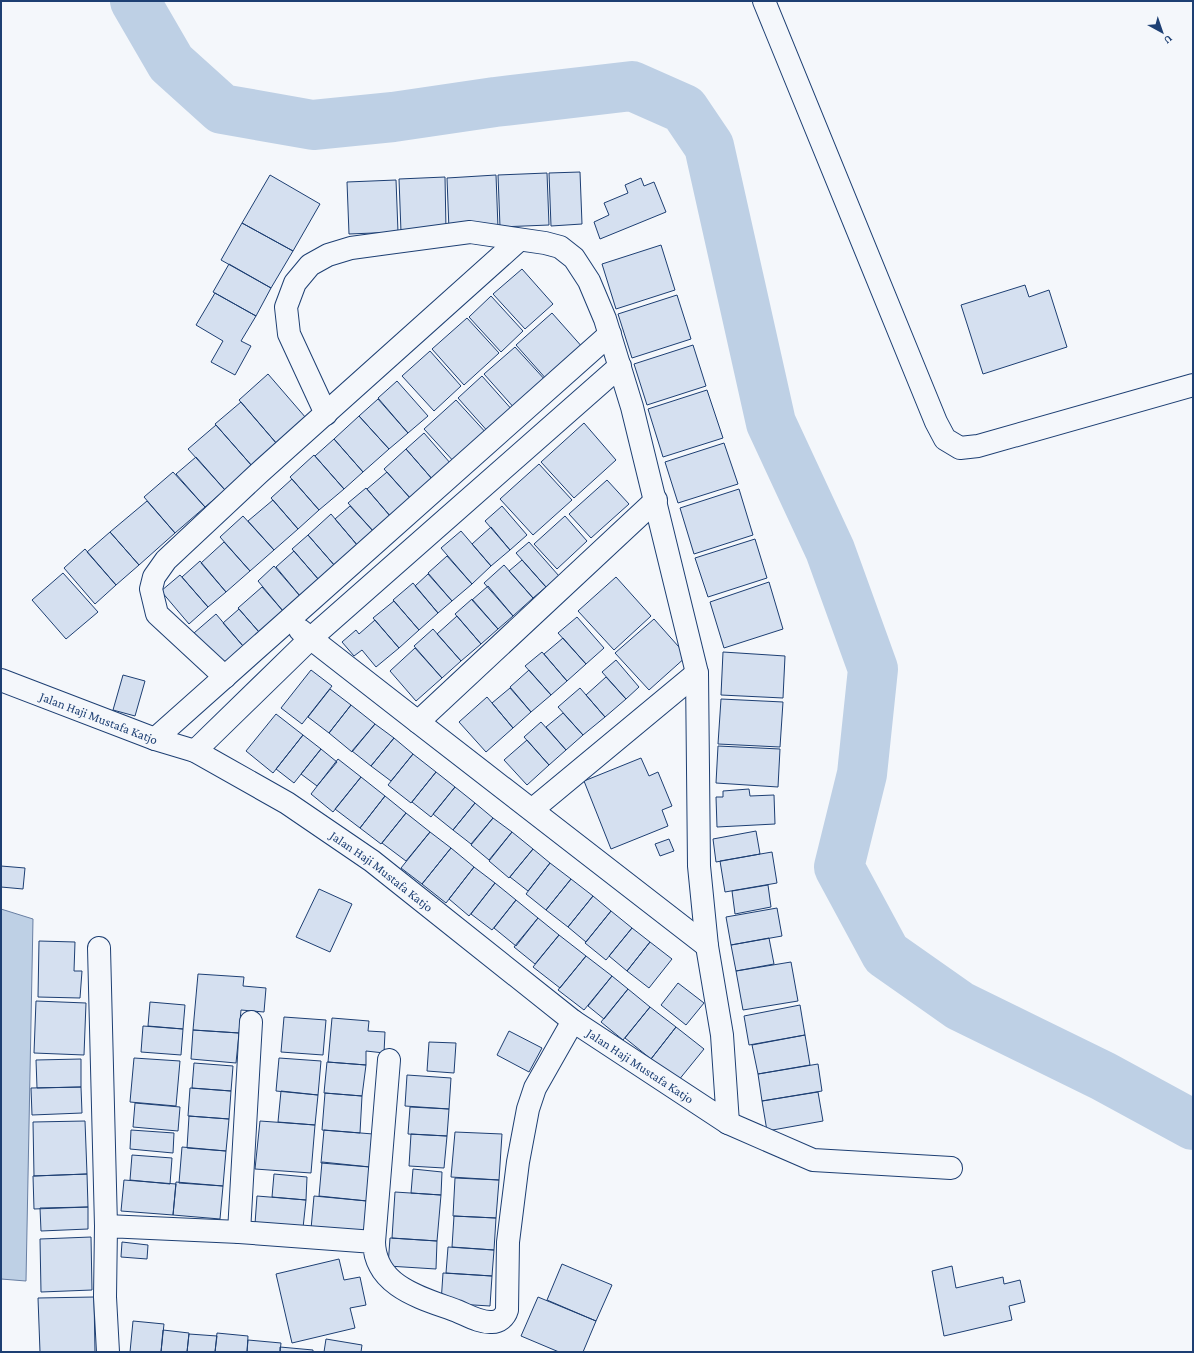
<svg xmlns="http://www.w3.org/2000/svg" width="1194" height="1353" font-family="'Crimson Pro',serif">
<rect width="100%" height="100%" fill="#f4f7fb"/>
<path fill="#bed0e5" stroke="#687fa3" d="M 1,909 L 33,919 L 26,1281 L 1,1279 Z"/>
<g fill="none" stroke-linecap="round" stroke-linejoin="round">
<path stroke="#bed0e5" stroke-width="50" d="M 135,1 L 171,63 L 222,109 L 313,125 L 393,117 L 495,102 L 632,86 L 684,109 L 709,146 L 771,423 L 830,550 L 873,669 L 862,774 L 839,867 L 886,954 L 960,1006 L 1103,1076 L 1193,1125"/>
</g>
<path fill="#d5e0f0" stroke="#1d3f73" d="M 580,172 L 582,224 L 551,226 L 549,173 Z
M 547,173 L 549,225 L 500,227 L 498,175 Z
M 270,175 L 320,204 L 293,251 L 242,223 Z
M 496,175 L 498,228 L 449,230 L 447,178 Z
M 445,177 L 446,230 L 401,232 L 399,179 Z
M 641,178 L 644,186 L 654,182 L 666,212 L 600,239 L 594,222 L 609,215 L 604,203 L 628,193 L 625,185 Z
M 396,180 L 398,232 L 349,234 L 347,182 Z
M 242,223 L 293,251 L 271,288 L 221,260 Z
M 661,245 L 675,290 L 616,309 L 602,264 Z
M 229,264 L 271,288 L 256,316 L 213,292 Z
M 522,269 L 553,304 L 525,329 L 493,294 Z
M 1025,285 L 1029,297 L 1049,290 L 1067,347 L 983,374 L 961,305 Z
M 215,293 L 256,316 L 241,341 L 251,346 L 235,375 L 211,362 L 223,341 L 196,325 Z
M 677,295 L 691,339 L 632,358 L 618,314 Z
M 491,296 L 523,331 L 501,352 L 469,317 Z
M 552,313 L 584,349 L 548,381 L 516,345 Z
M 467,318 L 499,353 L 464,385 L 432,349 Z
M 693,345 L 706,386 L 647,405 L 634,364 Z
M 515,347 L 547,382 L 516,410 L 484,374 Z
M 430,351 L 461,386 L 434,411 L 402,376 Z
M 268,374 L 306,418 L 277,444 L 239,400 Z
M 482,376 L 514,412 L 490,434 L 458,398 Z
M 397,381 L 428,416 L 408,433 L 378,398 Z
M 707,390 L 723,438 L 663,457 L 648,409 Z
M 378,399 L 408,433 L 389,449 L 359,416 Z
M 456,400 L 488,435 L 456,464 L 424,429 Z
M 241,402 L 277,444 L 252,466 L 215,424 Z
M 359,416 L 389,449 L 363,472 L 334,439 Z
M 584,423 L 616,460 L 574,498 L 541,462 Z
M 216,425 L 252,466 L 225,490 L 188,449 Z
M 424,433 L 451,464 L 433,480 L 406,449 Z
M 334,439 L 363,472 L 344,489 L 315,456 Z
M 724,443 L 738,484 L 678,503 L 665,462 Z
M 406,449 L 433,480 L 411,499 L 384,469 Z
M 314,455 L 344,489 L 319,510 L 290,477 Z
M 196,457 L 225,490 L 205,507 L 176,474 Z
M 539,464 L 572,500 L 533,535 L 500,499 Z
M 173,472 L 205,507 L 175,533 L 144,497 Z
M 387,472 L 411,499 L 391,517 L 367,489 Z
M 292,479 L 319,510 L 298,529 L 271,498 Z
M 607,480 L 629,504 L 591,538 L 569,514 Z
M 366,488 L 391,517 L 374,532 L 348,503 Z
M 739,489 L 753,535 L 694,554 L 680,508 Z
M 273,500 L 298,529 L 274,550 L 248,521 Z
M 147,501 L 175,533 L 139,565 L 110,532 Z
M 350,506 L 374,532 L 358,546 L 335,519 Z
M 502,506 L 527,535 L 510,550 L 485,521 Z
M 331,514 L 358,546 L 335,566 L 308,535 Z
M 243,516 L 274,550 L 250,571 L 220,537 Z
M 565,516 L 587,541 L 557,569 L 534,544 Z
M 491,527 L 510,550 L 491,566 L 472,544 Z
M 461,531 L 491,566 L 472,584 L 441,548 Z
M 110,532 L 139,565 L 116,585 L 87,552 Z
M 308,535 L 335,566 L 319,580 L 292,549 Z
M 755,539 L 767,578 L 708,597 L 695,558 Z
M 224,542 L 250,571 L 226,592 L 201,563 Z
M 529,542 L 559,576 L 546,587 L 516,553 Z
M 85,549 L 116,585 L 95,604 L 64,568 Z
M 294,551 L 319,580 L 300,596 L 276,567 Z
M 447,556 L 472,584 L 452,601 L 428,573 Z
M 522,560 L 546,587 L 533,598 L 509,571 Z
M 200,561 L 226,592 L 208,607 L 182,577 Z
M 504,565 L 533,598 L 513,616 L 484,583 Z
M 274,566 L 300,596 L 283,611 L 258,581 Z
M 63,573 L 98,612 L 66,639 L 32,600 Z
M 428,574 L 452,601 L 438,613 L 415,586 Z
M 180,575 L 208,607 L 189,624 L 161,591 Z
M 616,577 L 651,616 L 614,650 L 578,611 Z
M 769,582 L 783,629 L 724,648 L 710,602 Z
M 413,583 L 438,613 L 419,630 L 393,600 Z
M 488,586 L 513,616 L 498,629 L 472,600 Z
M 262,587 L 283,611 L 259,632 L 238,608 Z
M 472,599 L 498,629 L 481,644 L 455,614 Z
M 394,601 L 419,630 L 399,648 L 373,618 Z
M 239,609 L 259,632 L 243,646 L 223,623 Z
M 216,614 L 243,646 L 225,669 L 194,633 Z
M 457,616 L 481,644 L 461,661 L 437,634 Z
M 577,617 L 604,648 L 586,664 L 558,633 Z
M 654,619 L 687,656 L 649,690 L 615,653 Z
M 375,620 L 399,648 L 376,667 L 362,650 L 354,656 L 342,642 L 356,630 L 359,634 Z
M 433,629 L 461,661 L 442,678 L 414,646 Z
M 563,638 L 586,664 L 567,681 L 544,654 Z
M 415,648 L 442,678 L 416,701 L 390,671 Z
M 542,652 L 567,681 L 551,695 L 525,666 Z
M 723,652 L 785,656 L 783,698 L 721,695 Z
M 616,660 L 639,687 L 626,699 L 602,672 Z
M 311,670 L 332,686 L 302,724 L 281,708 Z
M 529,670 L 551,695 L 531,712 L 510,687 Z
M 123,675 L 145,681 L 135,716 L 113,710 Z
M 606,677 L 626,699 L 605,717 L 586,695 Z
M 510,688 L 531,712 L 513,728 L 492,703 Z
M 580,688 L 605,717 L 583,735 L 558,707 Z
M 330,689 L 351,705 L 329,733 L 308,717 Z
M 487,697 L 513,728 L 486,752 L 459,722 Z
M 721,699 L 783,702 L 780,747 L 718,744 Z
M 351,705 L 375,724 L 352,752 L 329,733 Z
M 563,713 L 583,735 L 566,750 L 546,727 Z
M 276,714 L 303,735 L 273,773 L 246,751 Z
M 541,722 L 566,750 L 549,765 L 524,737 Z
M 375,724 L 394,738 L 371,766 L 352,751 Z
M 303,735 L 321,749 L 294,783 L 276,769 Z
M 394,738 L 413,754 L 391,781 L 371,766 Z
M 527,740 L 549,765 L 527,785 L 504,760 Z
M 718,746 L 780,749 L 778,787 L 716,783 Z
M 321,749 L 337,762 L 317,786 L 301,774 Z
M 413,754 L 436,772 L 411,803 L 388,785 Z
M 641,758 L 649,776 L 658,772 L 672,806 L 662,810 L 668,826 L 611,849 L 584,781 Z
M 338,759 L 361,777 L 333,812 L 311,794 Z
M 436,772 L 455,787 L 431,817 L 412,802 Z
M 361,777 L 385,796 L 360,828 L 335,809 Z
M 455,787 L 475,803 L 453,830 L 433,814 Z
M 749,789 L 750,796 L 774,795 L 775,824 L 717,827 L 716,797 L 723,797 L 723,791 Z
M 385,796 L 406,813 L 381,844 L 360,828 Z
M 475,803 L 493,818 L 471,844 L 453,830 Z
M 406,813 L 430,832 L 406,861 L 382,843 Z
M 493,818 L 512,832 L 489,860 L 471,845 Z
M 756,831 L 760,854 L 716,862 L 713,839 Z
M 430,832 L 451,848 L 422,884 L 401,868 Z
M 512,832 L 533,849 L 509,878 L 489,861 Z
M 669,839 L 674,851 L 660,856 L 655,844 Z
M 451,848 L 474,867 L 446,903 L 422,884 Z
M 533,849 L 550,863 L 528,891 L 510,877 Z
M 772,852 L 777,883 L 725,892 L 720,861 Z
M 550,863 L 571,879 L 546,910 L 526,894 Z
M 1,866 L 25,868 L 23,889 L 1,887 Z
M 474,867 L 495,883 L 469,916 L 449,899 Z
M 571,879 L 593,896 L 568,927 L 546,910 Z
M 495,883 L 516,900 L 492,930 L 471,914 Z
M 768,885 L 771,907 L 735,914 L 732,891 Z
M 319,889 L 352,904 L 330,952 L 296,937 Z
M 593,896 L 611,911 L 586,942 L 568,927 Z
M 516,900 L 538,918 L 516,946 L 494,928 Z
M 777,908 L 782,936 L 731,945 L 726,917 Z
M 611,911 L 632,928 L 606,960 L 585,943 Z
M 538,918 L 559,935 L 535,964 L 514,947 Z
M 632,928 L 650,942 L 627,971 L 609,956 Z
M 559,935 L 586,956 L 560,988 L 533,967 Z
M 769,938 L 774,964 L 736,971 L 731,945 Z
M 39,941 L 75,942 L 74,971 L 82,971 L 80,998 L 38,997 Z
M 650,942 L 672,959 L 649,988 L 627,971 Z
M 586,956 L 612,976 L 584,1010 L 558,990 Z
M 791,962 L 798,1001 L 743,1010 L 736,971 Z
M 198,974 L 244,977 L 243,986 L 266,988 L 264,1012 L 241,1010 L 239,1033 L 193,1030 Z
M 612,976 L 628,989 L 604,1019 L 588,1006 Z
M 678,983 L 704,1003 L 686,1025 L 661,1005 Z
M 628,989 L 650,1007 L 623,1040 L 601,1022 Z
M 36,1001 L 86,1003 L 84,1055 L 34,1053 Z
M 150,1002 L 185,1005 L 183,1029 L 148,1026 Z
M 800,1005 L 805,1035 L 749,1045 L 744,1016 Z
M 650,1007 L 676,1027 L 651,1059 L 625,1038 Z
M 284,1017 L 326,1020 L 323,1055 L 281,1052 Z
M 332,1018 L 369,1021 L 368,1031 L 385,1032 L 384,1053 L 366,1051 L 366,1065 L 328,1062 Z
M 143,1026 L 183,1029 L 181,1055 L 141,1052 Z
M 676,1027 L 704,1049 L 678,1081 L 651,1059 Z
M 193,1030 L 239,1033 L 236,1063 L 191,1059 Z
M 509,1031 L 542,1048 L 529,1072 L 497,1055 Z
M 805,1035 L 810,1065 L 758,1074 L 752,1045 Z
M 429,1042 L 456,1043 L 454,1073 L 427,1071 Z
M 134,1058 L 180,1061 L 176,1106 L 130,1102 Z
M 279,1058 L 321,1061 L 318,1095 L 276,1091 Z
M 81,1059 L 81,1087 L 37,1088 L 36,1060 Z
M 327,1062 L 366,1065 L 362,1096 L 324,1093 Z
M 194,1063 L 233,1066 L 231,1091 L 192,1088 Z
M 818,1064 L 822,1091 L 762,1101 L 758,1074 Z
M 407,1075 L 451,1078 L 449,1109 L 405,1106 Z
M 81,1087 L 82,1113 L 32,1115 L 31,1088 Z
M 190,1088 L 231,1091 L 229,1119 L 188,1116 Z
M 281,1091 L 318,1095 L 315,1125 L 278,1122 Z
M 818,1092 L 823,1121 L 767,1131 L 762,1101 Z
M 325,1093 L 362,1096 L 360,1133 L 322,1130 Z
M 135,1103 L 180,1107 L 178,1131 L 133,1127 Z
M 410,1107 L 449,1109 L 447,1136 L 408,1134 Z
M 189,1116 L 229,1119 L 226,1151 L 187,1148 Z
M 85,1121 L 87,1174 L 34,1176 L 33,1122 Z
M 260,1121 L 315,1125 L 311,1173 L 255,1169 Z
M 131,1130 L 174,1133 L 173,1153 L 130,1149 Z
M 324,1130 L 373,1134 L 370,1167 L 321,1163 Z
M 455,1132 L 502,1134 L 499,1180 L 451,1177 Z
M 411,1134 L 447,1136 L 444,1168 L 409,1166 Z
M 182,1147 L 226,1151 L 223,1186 L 179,1183 Z
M 132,1155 L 172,1158 L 170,1184 L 130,1180 Z
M 322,1162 L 370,1167 L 367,1201 L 319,1196 Z
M 413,1169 L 442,1172 L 441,1195 L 411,1193 Z
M 87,1174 L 88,1207 L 34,1209 L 33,1176 Z
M 274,1174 L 307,1177 L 306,1200 L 272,1197 Z
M 455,1178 L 499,1180 L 496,1218 L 453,1216 Z
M 124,1180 L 176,1184 L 173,1215 L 121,1211 Z
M 176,1182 L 223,1186 L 220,1219 L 173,1215 Z
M 395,1192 L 441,1195 L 437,1241 L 392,1238 Z
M 257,1196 L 306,1200 L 303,1228 L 255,1224 Z
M 314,1196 L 367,1201 L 364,1233 L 311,1229 Z
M 88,1207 L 88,1229 L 41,1231 L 40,1208 Z
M 454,1216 L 496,1218 L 494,1250 L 452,1247 Z
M 91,1237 L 92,1290 L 41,1292 L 40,1239 Z
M 390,1238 L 437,1241 L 436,1269 L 388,1266 Z
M 122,1242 L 148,1245 L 147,1259 L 121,1257 Z
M 448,1247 L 494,1250 L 492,1276 L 446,1273 Z
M 339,1259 L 344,1280 L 360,1277 L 366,1305 L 350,1308 L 355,1328 L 292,1343 L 276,1274 Z
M 562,1264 L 612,1285 L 596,1321 L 547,1300 Z
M 952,1266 L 956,1288 L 1003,1277 L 1004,1284 L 1020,1280 L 1025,1302 L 1009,1306 L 1012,1320 L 944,1336 L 932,1271 Z
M 443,1273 L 492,1276 L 490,1306 L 441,1303 Z
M 94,1297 L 95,1352 L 40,1352 L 38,1298 Z
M 538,1297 L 596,1321 L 583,1352 L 559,1352 L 521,1336 Z
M 133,1321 L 164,1324 L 161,1352 L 130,1352 Z
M 163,1330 L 189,1333 L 187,1352 L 161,1352 Z
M 217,1333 L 248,1336 L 247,1352 L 215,1352 Z
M 189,1334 L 217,1336 L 215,1352 L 187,1352 Z
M 326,1339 L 362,1345 L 361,1352 L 324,1352 Z
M 248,1340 L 281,1343 L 280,1352 L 247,1352 Z
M 280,1347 L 313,1350 L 313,1352 L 280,1352 Z"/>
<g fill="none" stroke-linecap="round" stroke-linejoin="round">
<defs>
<g id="minor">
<path d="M 764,1 L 936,422 L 945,439 L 960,448 L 978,446 L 1193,385"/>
<path d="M 300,630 L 418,722 L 656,500"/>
<path d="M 225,677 L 157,614 L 151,589 L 154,577 L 166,560 L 259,473 L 519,240"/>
<path id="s1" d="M 1,680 L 155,739 L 195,751 L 287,803 L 372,861 L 573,1021 L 728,1123 L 722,1035 L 707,946 L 699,866 L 697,673 L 632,407 L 605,319 L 589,281 L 574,258 L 560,247 L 545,243 L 470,232 L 351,248 L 328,255 L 310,265 L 295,283 L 286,307 L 289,334 L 326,414"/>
<path d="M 418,722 L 707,946"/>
<path d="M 155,739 L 610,334"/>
<path d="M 195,751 L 310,639 L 620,366"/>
<path d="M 533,809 L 697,673"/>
<path d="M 99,948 L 106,1226"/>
<path d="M 728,1123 L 813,1160 L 951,1168"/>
<path d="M 239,1232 L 251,1022"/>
<path d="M 374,1242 L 389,1060"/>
<path d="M 108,1352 L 105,1297 L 106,1226 L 239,1232 L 374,1242 C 375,1287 422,1298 457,1311 C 467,1315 480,1323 492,1322 C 499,1322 505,1317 507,1310 L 508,1242 L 518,1162 L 528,1109 L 535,1088 L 573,1021"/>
</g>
</defs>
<use href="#minor" stroke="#1d3f73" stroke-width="24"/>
<use href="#minor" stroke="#f4f7fb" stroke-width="22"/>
</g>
<g text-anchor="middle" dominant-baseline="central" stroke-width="3" stroke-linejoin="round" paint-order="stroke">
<g font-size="13" fill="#1d3f73" stroke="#f4f7fb">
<text stroke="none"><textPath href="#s1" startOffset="105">Jalan Haji Mustafa Katjo</textPath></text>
<text stroke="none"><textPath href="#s1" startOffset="429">Jalan Haji Mustafa Katjo</textPath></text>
<text stroke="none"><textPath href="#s1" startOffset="753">Jalan Haji Mustafa Katjo</textPath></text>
</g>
</g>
<rect width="1194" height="1353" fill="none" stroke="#1d3f73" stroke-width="4"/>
<g transform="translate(1162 32) rotate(140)" stroke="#f4f7fb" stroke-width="3" paint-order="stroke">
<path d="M0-3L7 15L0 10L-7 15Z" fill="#1d3f73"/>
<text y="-6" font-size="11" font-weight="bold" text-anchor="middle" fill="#1d3f73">U</text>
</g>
</svg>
